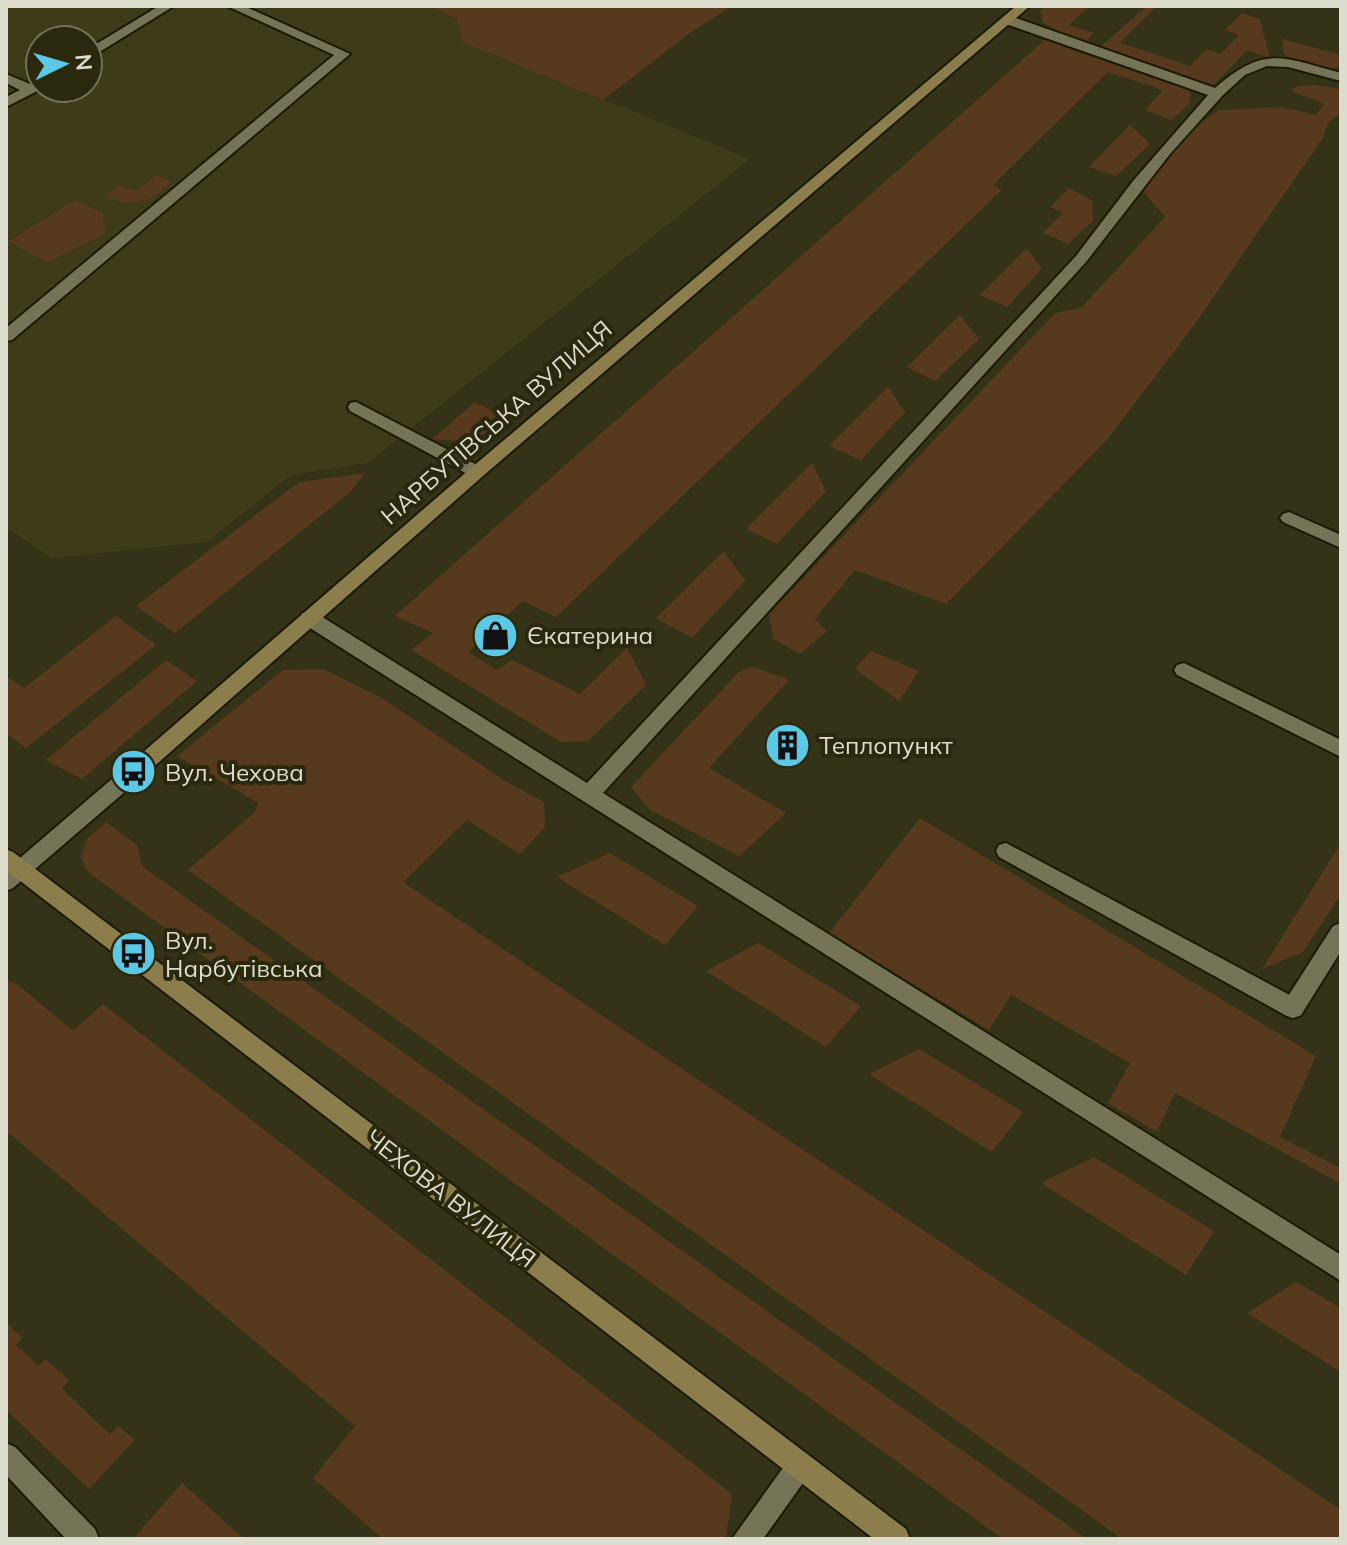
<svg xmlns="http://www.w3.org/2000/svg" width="1347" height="1545" font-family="Mulish,sans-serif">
<rect width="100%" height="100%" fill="#343318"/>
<path fill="#3d3b18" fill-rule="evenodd" d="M 6,6 L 427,6 L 457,19 L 464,42 L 750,159 L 368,463 L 291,475 L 207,542 L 51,558 L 6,527 ZM 40,40 L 88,40 L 88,88 L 40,88 Z"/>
<path fill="#57391d" d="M 427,6 L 732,6 L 690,33 L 603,100 L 463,42 L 457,19 Z
M 1046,6 L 1090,6 L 1069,25 L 1094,33 L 1084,43 L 1043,23 L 1040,11 Z
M 1147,6 L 1157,6 L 1120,43 L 1190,66 L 1207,49 L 1221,54 L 1239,35 L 1225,30 L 1242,13 L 1260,19 L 1270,58 L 1247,50 L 1212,87 L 1099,48 Z
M 1047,38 L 1181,84 L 1191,93 L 1190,104 L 1171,120 L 1145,110 L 1163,90 L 1108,72 L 993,185 L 1002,190 L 556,617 L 523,601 L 468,652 L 497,670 L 512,660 L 580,694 L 627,648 L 646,685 L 588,741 L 561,742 L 411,650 L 433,633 L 395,616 Z
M 1282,39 L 1341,55 L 1341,66 C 1320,73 1302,66 1284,54 Z
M 1315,85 L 1341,89 L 1341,113 L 1328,123 L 1323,138 L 1192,328 L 1106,441 L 946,604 L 855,570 L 815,619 L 827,631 L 800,654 L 774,639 L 769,614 L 1055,313 L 1081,308 L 1165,217 L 1143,191 L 1187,132 L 1219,110 L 1282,107 L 1316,115 L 1324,104 L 1291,91 L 1297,86 Z
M 1130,125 L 1150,144 L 1116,176 L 1089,167 Z
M 158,175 L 173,182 C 150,201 133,210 104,196 L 120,185 L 135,191 Z
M 1069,188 L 1093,201 L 1093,221 L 1068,244 L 1043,233 L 1063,213 L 1050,207 Z
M 75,200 L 102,212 L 105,229 L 100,237 L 46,263 L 9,241 Z
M 1027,248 L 1042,269 L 1007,307 L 980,295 Z
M 960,315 L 979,339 L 935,381 L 907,367 Z
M 888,387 L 905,412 L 861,460 L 829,446 Z
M 475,402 L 508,419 C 480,439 466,443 432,439 Z
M 812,463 L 826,491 L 777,544 L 746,529 Z
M 366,473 L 349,493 L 175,633 L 136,606 L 299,482 Z
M 724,551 L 745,581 L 692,638 L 656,618 Z
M 116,616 L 156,645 L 26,748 L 6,734 L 6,676 L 24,688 Z
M 871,651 L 919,671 L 899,701 L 855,669 Z
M 166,660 L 197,681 L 82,779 L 46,760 Z
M 753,667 L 789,680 L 709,768 L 786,813 L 739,856 L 650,810 L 631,787 L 739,672 Z
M 323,669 L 382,698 L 505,781 L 544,802 L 545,827 L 520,854 L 467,820 L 403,882 L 1341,1510 L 1341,1539 L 1122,1539 L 188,870 L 254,813 L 259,803 L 177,756 L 283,670 Z
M 920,818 L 1316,1056 L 1280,1137 L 1341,1168 L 1341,1184 L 1175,1093 L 1157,1132 L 1108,1103 L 1130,1063 L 1011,995 L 989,1030 L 829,933 Z
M 106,822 L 137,845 L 143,867 L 1087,1539 L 1003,1539 L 114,891 L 87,871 L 81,857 L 87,839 Z
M 1341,843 L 1341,894 L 1303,952 L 1262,969 Z
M 610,853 L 698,906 L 665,945 L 557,877 Z
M 758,943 L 861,1006 L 826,1047 L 706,971 Z
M 6,980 L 17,984 L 73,1031 L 103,1004 L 732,1494 L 726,1539 L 383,1539 L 313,1478 L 355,1426 L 10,1134 L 6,1137 Z
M 919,1049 L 1023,1112 L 992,1152 L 869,1074 Z
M 1094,1157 L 1214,1231 L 1186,1275 L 1041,1183 Z
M 1296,1282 L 1341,1308 L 1341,1372 L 1247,1313 Z
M 8,1324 L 22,1338 L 16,1345 L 39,1366 L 45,1359 L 69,1380 L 62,1389 L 110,1434 L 118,1426 L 135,1440 L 89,1489 L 6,1410 Z
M 182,1483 L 244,1539 L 136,1539 L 137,1534 Z"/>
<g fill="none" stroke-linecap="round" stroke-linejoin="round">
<defs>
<path id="lane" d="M 159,6 L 174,6 L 88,59 L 88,49 Z
M 227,6 L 244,6 L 350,54 L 12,340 L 6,341 L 6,328 L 334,55 Z
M 1003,17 L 1013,17 L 1215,88 C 1265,44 1283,58 1341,73 L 1341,81 L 1288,67 L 1267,66 L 1245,75 L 1223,95 L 1170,154 L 1086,262 L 603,793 L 1341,1255 L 1341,1281 L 302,623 L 300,618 L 302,613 L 316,613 L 587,783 L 1076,256 L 1133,181 L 1208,95 L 1003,23 Z
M 6,74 L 30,84 L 40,80 L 40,88 L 43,88 L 6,107 L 6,97 L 20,90 L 6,83 Z
M 356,402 L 483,468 L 486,472 L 483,476 L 471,476 L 350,411 L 348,407 L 350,403 Z
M 1289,512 L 1341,535 L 1341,548 L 1283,522 L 1280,518 L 1283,514 Z
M 1184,663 L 1341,740 L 1341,757 L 1177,675 L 1174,670 L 1177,665 Z
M 1006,843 L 1301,1001 L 1304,1008 L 1301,1015 L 1293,1018 L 1285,1015 L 999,857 L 996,851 L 999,845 Z
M 6,1443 L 15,1447 L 95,1529 L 99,1539 L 66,1539 L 6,1475 Z"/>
<path id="street" d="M 134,764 L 141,766 L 144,772 L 141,778 L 13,888 L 6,891 L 6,870 L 127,766 Z
M 1341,923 L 1341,951 L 1301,1015 L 1293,1018 L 1285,1015 L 1282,1008 L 1285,1001 L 1333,926 Z
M 799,1454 L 808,1458 L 812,1467 L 808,1476 L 763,1539 L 732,1539 L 790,1458 Z"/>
<path id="secondary" d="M 1016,6 L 1030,6 L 483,476 L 141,778 L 127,778 L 124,772 L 127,766 L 471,468 Z
M 6,849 L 13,852 L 906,1529 L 910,1539 L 874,1539 L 6,870 Z"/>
</defs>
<use href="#lane" stroke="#1b1a01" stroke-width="4"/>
<use href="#street" stroke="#1b1a01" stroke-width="4"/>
<use href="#secondary" stroke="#1b1a01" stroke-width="4"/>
<use href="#lane" fill="#757457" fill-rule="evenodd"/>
<use href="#street" fill="#757457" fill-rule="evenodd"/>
<use href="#secondary" fill="#8c7e4c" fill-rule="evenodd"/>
</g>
<defs>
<symbol id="shop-disc" viewBox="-11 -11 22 22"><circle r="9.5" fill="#5bc8e6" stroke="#2a290e"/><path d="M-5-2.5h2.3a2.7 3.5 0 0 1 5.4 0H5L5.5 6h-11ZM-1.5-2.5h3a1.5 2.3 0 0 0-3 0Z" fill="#111"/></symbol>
<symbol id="building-disc" viewBox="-11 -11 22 22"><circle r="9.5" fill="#5bc8e6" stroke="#2a290e"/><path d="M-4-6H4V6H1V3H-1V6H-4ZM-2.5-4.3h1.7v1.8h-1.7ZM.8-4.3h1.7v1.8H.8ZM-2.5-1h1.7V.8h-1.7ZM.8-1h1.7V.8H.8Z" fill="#111"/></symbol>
<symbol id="bus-disc" viewBox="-11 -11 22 22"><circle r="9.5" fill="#5bc8e6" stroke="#2a290e"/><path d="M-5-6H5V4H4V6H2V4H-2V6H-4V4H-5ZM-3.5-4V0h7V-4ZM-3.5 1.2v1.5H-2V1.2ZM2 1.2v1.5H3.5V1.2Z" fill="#111"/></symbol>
</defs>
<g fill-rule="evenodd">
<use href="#shop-disc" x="470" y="610" width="51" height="51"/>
<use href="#building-disc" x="762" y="720" width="51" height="51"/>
<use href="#bus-disc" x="108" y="746" width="51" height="51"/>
<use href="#bus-disc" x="108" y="928" width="51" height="51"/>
</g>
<g text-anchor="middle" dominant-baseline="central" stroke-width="8" stroke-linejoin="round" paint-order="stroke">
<g font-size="24" fill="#ddddcd" stroke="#2a290e">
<text transform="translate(496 422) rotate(-41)">НАРБУТІВСЬКА ВУЛИЦЯ</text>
<text transform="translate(451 1198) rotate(38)">ЧЕХОВА ВУЛИЦЯ</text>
</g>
<g font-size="24" fill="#ddddcd" stroke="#2a290e" text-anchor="start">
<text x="527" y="635">Єкатерина</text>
<text x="819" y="745">Теплопункт</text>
<text x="165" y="772">Вул. Чехова</text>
<text x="165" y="940">Вул.<tspan x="165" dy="28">Нарбутівська</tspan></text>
</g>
</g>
<rect width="1347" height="1545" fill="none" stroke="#ddddcd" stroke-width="16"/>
<g transform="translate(64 64) rotate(85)"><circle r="38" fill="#2a290e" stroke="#72715a" stroke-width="2"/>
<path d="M0-6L14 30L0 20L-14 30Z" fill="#5bc8e6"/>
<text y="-12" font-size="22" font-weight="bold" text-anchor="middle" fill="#ddddcd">N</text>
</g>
</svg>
